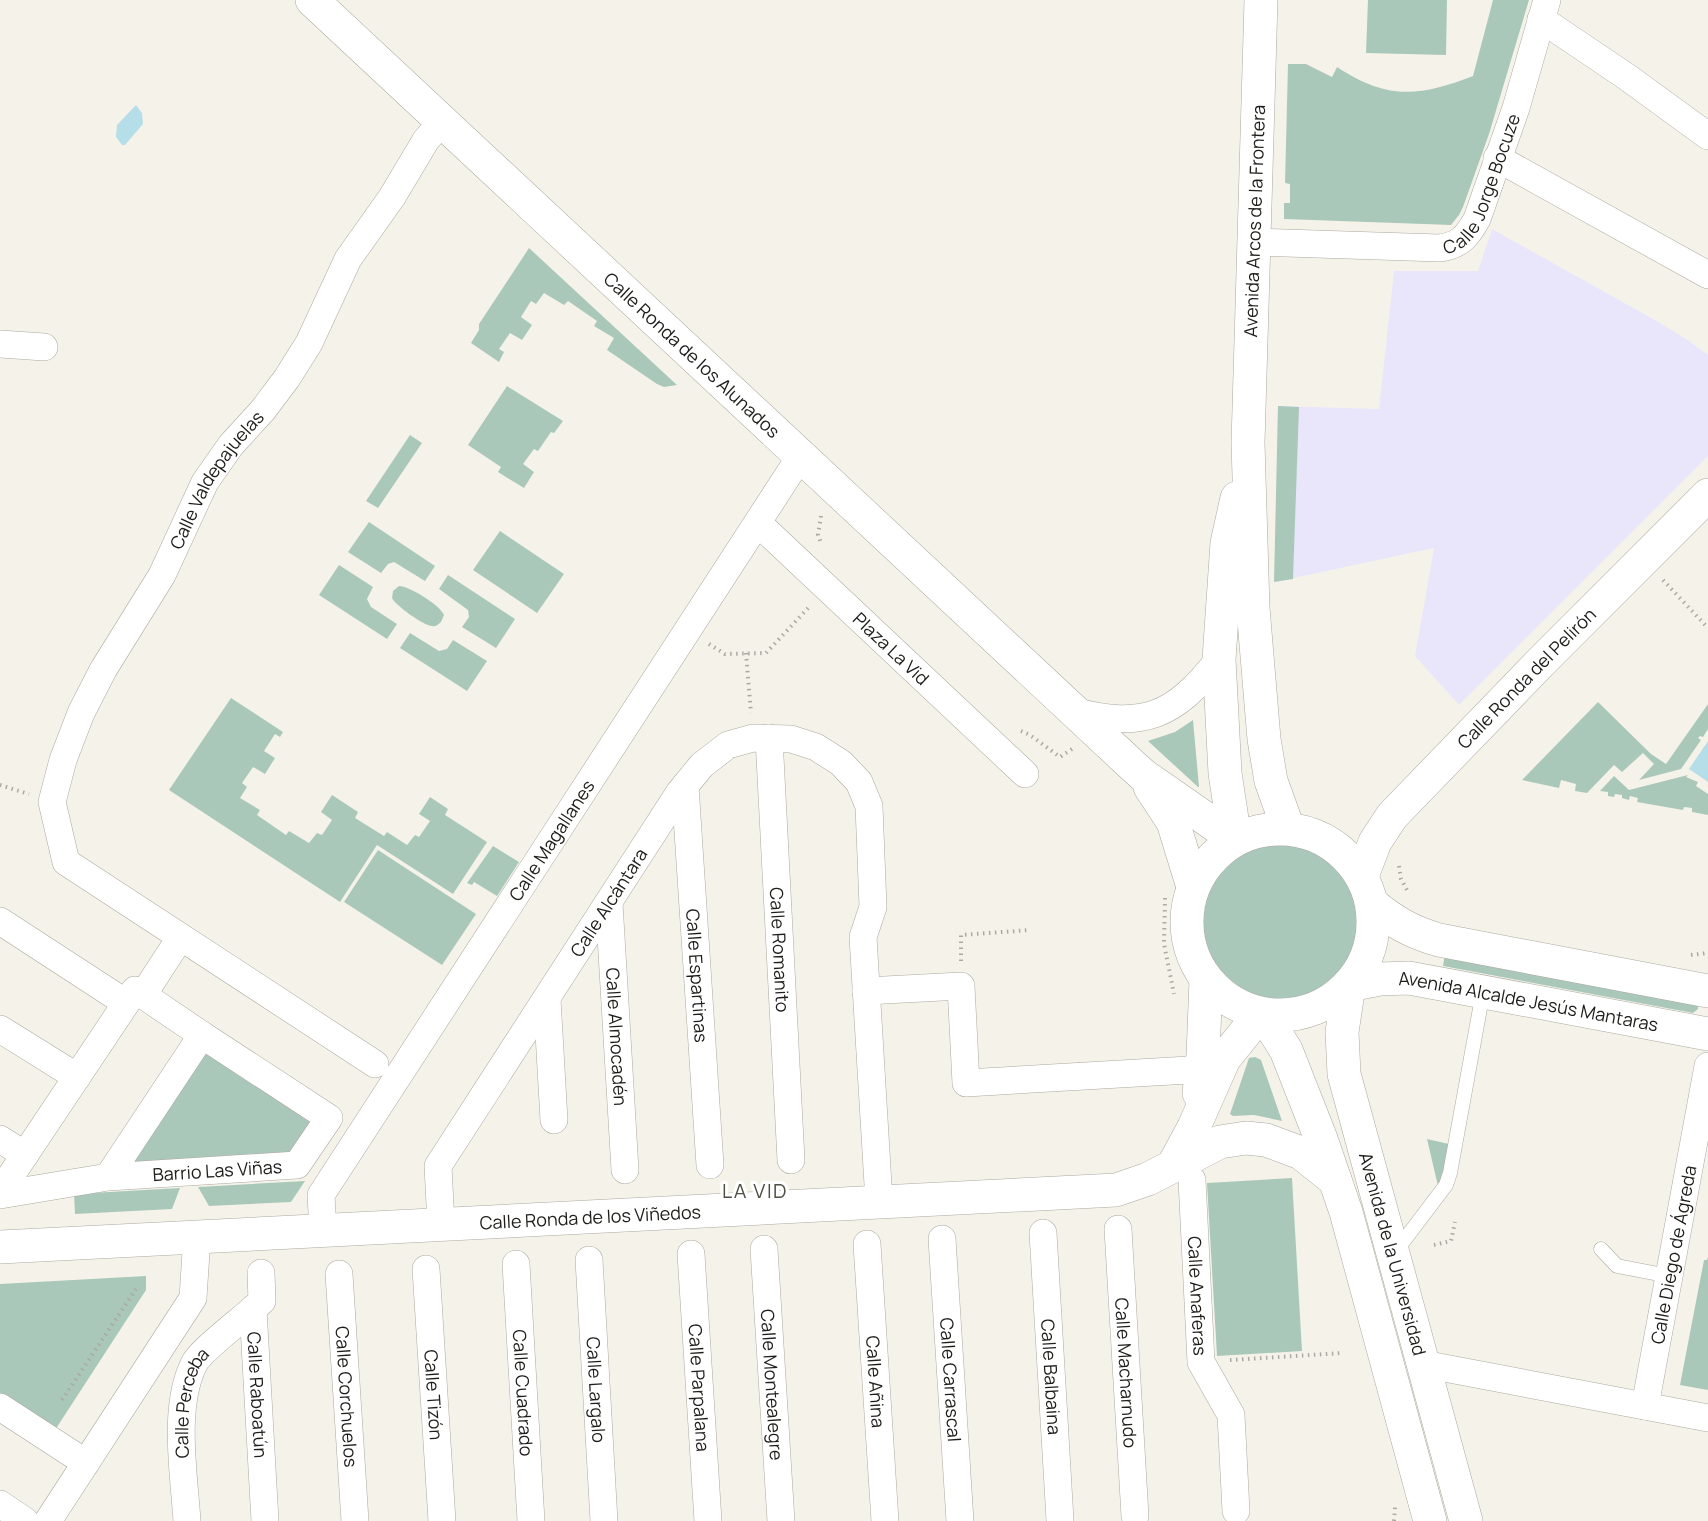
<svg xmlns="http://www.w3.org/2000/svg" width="1708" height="1521" font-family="Manrope,sans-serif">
<rect width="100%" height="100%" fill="#f5f3e9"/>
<path fill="#e9e6fc" d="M 1492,229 L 1662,324 L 1689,341 L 1708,355 L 1708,456 L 1459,705 L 1415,656 L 1434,548 L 1275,582 L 1278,406 L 1379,409 L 1394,271 L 1478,271 Z"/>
<path fill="#aac8b9" d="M 1368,0 L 1447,0 L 1446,55 L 1366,53 Z
M 1493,0 L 1529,0 L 1489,134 L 1463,207 L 1459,215 L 1451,225 L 1284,219 L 1284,203 L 1290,203 L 1290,184 L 1285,183 L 1288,64 L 1306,64 L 1332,77 L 1337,67 C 1387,100 1419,97 1473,76 Z
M 529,248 L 677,385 L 664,387 L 657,384 L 607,350 L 614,338 L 594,326 L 597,321 L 568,301 L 564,305 L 544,293 L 536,304 L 531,301 L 521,317 L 532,325 L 522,340 L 510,333 L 499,349 L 504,352 L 499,362 L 471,343 L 479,330 L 479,324 Z
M 507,386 L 563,421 L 554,433 L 551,432 L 538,451 L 534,449 L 523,464 L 534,472 L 524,488 L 498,472 L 501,467 L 468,445 Z
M 1278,406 L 1299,407 L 1293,579 L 1274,582 Z
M 410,435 L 422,443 L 378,508 L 366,501 Z
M 369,522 L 435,566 L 425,581 L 394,562 L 388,564 L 381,573 L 348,552 Z
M 500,531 L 564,574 L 537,613 L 473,570 Z
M 339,565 L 373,587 L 367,599 L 371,607 L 397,624 L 387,639 L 319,595 Z
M 448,575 L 515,619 L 496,648 L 462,627 L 469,617 L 468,610 L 439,589 Z
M 399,586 C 409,586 440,605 444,615 L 441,622 C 438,624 437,627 432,626 C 424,626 395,605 392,598 L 393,591 Z
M 410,633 L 439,651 L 447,649 L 453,640 L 487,661 L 467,691 L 400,648 Z
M 231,698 L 283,732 L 280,737 L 275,734 L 264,751 L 275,758 L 265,774 L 253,767 L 242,783 L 247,787 L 240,798 L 260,810 L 257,815 L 286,835 L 289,831 L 309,843 L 317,833 L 322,835 L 332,820 L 321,812 L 332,795 L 358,812 L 355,818 L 384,836 L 387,832 L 407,845 L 415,835 L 419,837 L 430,821 L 419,814 L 430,797 L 448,809 L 445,815 L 487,842 L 453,894 L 377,845 L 340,902 L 169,790 Z
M 1598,702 L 1651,754 L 1666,764 L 1708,704 L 1708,729 L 1703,737 L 1700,736 L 1698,738 L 1701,740 L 1681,769 L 1639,780 L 1654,764 L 1643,753 L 1622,772 L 1614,765 L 1587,793 L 1575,791 L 1576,784 L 1561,780 L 1559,788 L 1522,780 Z
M 1193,720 L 1199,787 L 1198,787 L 1148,741 L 1175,732 Z
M 1688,775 L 1686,777 L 1698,782 L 1696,786 L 1708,794 L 1708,815 L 1692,812 L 1692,808 L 1684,807 L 1683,810 L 1637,802 L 1638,798 L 1630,796 L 1629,800 L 1622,798 L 1622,795 L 1615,794 L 1614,797 L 1608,796 L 1608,792 L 1600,791 L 1614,776 L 1629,790 Z
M1200 922a79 79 0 1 1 158 0a79 79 0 1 1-158 0Z
M 493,846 L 519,862 L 497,896 L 474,882 L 472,885 L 467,883 Z
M 378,850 L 476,914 L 442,965 L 344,902 Z
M 1445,954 L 1698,1005 L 1698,1009 L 1693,1013 L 1443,966 Z
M 204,1049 L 307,1115 L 310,1125 L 293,1154 L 133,1166 L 130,1162 Z
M 1255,1057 L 1261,1060 L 1282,1121 L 1254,1115 L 1233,1116 L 1230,1114 L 1249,1058 Z
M 1427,1139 L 1449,1144 L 1443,1173 L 1438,1186 Z
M 1292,1178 L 1302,1351 L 1217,1356 L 1207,1183 Z
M 305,1181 L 291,1202 L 209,1206 L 198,1187 Z
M 180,1188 L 172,1209 L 75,1214 L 74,1194 Z
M 1708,1256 L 1708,1390 L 1680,1385 L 1704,1260 L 1707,1260 Z
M 146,1276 L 146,1290 L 57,1427 L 53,1428 L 0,1395 L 0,1284 Z"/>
<path fill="#b5dee9" d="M 136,105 L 142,113 L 143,124 L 125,145 L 122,145 L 116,137 L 117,125 Z
M 1708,741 L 1708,782 L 1689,769 Z"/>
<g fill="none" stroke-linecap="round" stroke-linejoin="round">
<defs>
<path id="lane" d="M 1601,1249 L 1617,1266 L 1669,1276
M 1396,1251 L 1446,1185 L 1450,1173 L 1483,992"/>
<g id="street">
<path d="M 1541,19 L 1627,77 L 1708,136"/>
<path d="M 1497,158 L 1708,275"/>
<path id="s1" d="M 1254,242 L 1439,248 C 1459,246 1467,237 1477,219 L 1516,108 L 1547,0"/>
<path d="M 0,344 L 44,347"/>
<path id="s2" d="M 758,523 L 1025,774"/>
<path d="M 1073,711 C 1144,729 1174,717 1219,659"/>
<path id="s3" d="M 769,738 L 791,1160"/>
<path id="s4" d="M 685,786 L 710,1165"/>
<path id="s5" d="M 609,903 L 625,1170"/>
<path d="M 0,921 L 126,1003"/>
<path d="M 866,991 L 961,986 L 966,1083 L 1189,1070"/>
<path d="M 143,995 L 202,1035"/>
<path d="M 547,999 L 554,1120"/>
<path d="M 0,1029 L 77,1077"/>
<path id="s6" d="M 375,1064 L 66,862 L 52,802 L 63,760 L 81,713 L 103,670 L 162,575 L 205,482 L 231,445 L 263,410 L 287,378 L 309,343 L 348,259 L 392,197 L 426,140 L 442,122"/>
<path d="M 0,1139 L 25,1155"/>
<path id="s7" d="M 1192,1180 L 1201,1362 L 1231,1415 L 1236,1511"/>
<path d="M 0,1192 L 135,990 L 143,995 L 180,938"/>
<path id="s8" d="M 0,1195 L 108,1177 L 297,1165 L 329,1118 L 202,1035 L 108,1177"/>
<path id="s9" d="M 441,1224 L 438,1166 L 679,793 L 702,765 L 728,745 L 753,738 L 791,739 L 816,747 L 841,763 L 859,782 L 869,806 L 873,907 L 863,937 L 879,1201"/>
<path id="s10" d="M 1118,1229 L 1135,1516"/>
<path id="s11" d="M 323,1230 L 321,1195 L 800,457"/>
<path id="s12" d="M 1043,1233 L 1060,1520"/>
<path id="s13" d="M 942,1239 L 960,1521"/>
<path id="s14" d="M 867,1244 L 885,1521"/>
<path id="s15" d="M 764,1249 L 781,1521"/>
<path id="s16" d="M 691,1254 L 708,1521"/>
<path id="s17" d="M 589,1260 L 604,1521"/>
<path id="s18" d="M 516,1264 L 531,1521"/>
<path id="s19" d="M 426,1269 L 442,1521"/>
<path id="s20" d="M 261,1273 L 262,1301 L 253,1309 L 265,1521"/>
<path id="s21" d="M 339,1274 L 355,1521"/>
<path d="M 1423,1364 L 1708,1418"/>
<path id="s22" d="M 1645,1406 L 1708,1066"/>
<path d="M 0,1407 L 86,1463"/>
<path d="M 0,1504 L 25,1521"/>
<path d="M 48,1521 L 193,1298 L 197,1237"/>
<path id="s23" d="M 187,1521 C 184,1474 172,1405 195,1362 C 202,1350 241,1320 253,1309"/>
</g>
<g id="secondary">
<path d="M 1261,0 L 1248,443 L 1253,608 L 1264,739 L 1271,781 L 1288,828"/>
<path d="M 1235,839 L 1225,773 L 1219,659 L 1227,543 L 1237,498"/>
<path id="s24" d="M 1362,876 L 1375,842 L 1392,816 L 1541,662 L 1708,495"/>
<path d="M 1372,904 C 1394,922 1411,932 1439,940 L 1708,991"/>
<path id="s25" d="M 1349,985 L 1380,979 L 1409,978 L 1708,1034"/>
<path d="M 1199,1093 L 1203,1055 L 1206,980"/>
<path d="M 1174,1164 L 1194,1127 L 1224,1059 L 1260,1014"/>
<path id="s26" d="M 0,1247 L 1116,1190 L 1148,1179 L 1220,1142 L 1246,1138 L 1266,1140 L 1301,1153 L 1335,1180"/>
</g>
<g id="primary">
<path id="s27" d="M 312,0 L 1133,766 L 1143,775 L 1235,839"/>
<path d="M 1150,787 L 1173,822 L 1193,887"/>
<circle cx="1280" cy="922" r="93"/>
<path id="s28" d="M 1349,985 L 1342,1032 L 1344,1074 L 1466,1521"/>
<path d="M 1260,1014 L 1274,1031 L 1286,1050 L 1321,1139 L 1346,1212 L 1430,1521"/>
</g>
</defs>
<use href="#lane" stroke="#aba99f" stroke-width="15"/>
<use href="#street" stroke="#aba99f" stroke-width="28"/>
<use href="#secondary" stroke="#aba99f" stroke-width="34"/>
<use href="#primary" stroke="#aba99f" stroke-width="34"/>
<path stroke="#aba9a2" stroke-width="4" stroke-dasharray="1.5 4.5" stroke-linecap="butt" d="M 821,516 L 818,535 L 821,543
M 1663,580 L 1708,628
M 709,644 L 725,654 L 766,653 L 810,606
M 746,653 L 751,713
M 1021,731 L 1030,735 L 1060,757 L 1072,749
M 0,785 L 29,794
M 1399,866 L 1401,879 L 1408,892
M 1165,898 L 1164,944 L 1174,994
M 1691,955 L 1708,953
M 961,961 L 961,935 L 1030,930
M 1434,1245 L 1451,1241 L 1455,1222
M 1230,1360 L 1343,1353
M 62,1400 L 136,1289
M 1394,1521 L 1395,1507"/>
<use href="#lane" stroke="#fff" stroke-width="14"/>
<use href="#street" stroke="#fff" stroke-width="27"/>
<use href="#secondary" stroke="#fff" stroke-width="33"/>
<use href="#primary" stroke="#fff" stroke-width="33"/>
</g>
<g text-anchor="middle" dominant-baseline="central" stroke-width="6" stroke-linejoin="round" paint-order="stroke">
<g font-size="18" fill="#1e1d1a" stroke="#fff">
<text stroke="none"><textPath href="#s1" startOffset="268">Calle Jorge Bocuze</textPath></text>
<text transform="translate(1254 221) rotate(-88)">Avenida Arcos de la Frontera</text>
<text stroke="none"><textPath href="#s27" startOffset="520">Calle Ronda de los Alunados</textPath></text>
<text stroke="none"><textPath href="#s6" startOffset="795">Calle Valdepajuelas</textPath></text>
<text stroke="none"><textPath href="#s2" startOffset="183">Plaza La Vid</textPath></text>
<text stroke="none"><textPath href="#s24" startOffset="260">Calle Ronda del Pelirón</textPath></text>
<text stroke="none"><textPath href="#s11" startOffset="458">Calle Magallanes</textPath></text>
<text stroke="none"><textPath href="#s9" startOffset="372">Calle Alcántara</textPath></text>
<text stroke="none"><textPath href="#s3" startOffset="212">Calle Romanito</textPath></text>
<text stroke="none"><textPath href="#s4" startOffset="190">Calle Espartinas</textPath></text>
<text stroke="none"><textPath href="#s25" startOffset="182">Avenida Alcalde Jesús Mantaras</textPath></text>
<text stroke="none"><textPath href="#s5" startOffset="134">Calle Almocadén</textPath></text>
<text stroke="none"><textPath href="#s8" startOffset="219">Barrio Las Viñas</textPath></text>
<text stroke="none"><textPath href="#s26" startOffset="591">Calle Ronda de los Viñedos</textPath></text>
<text stroke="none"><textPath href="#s22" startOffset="154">Calle Diego de Ágreda</textPath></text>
<text stroke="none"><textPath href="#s28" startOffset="276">Avenida de la Universidad</textPath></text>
<text stroke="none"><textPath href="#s7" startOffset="116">Calle Anaferas</textPath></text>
<text stroke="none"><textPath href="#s10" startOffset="144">Calle Macharnudo</textPath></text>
<text stroke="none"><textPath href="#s12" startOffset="144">Calle Balbaina</textPath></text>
<text stroke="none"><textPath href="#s13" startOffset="141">Calle Carrascal</textPath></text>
<text stroke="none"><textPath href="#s14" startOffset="138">Calle Añina</textPath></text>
<text stroke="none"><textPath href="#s15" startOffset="136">Calle Montealegre</textPath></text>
<text stroke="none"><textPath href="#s16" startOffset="134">Calle Parpalana</textPath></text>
<text stroke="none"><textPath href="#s17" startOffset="130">Calle Largalo</textPath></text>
<text stroke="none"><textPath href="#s18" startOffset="129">Calle Cuadrado</textPath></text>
<text stroke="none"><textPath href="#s20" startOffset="126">Calle Raboatún</textPath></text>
<text stroke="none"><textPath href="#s19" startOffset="126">Calle Tizón</textPath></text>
<text stroke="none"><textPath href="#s21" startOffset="123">Calle Corchuelos</textPath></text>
<text stroke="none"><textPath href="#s23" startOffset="120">Calle Perceba</textPath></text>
</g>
<g font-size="20" letter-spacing="1.5" fill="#504f46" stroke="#fff">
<text x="755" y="1190">LA VID</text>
</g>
</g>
</svg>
